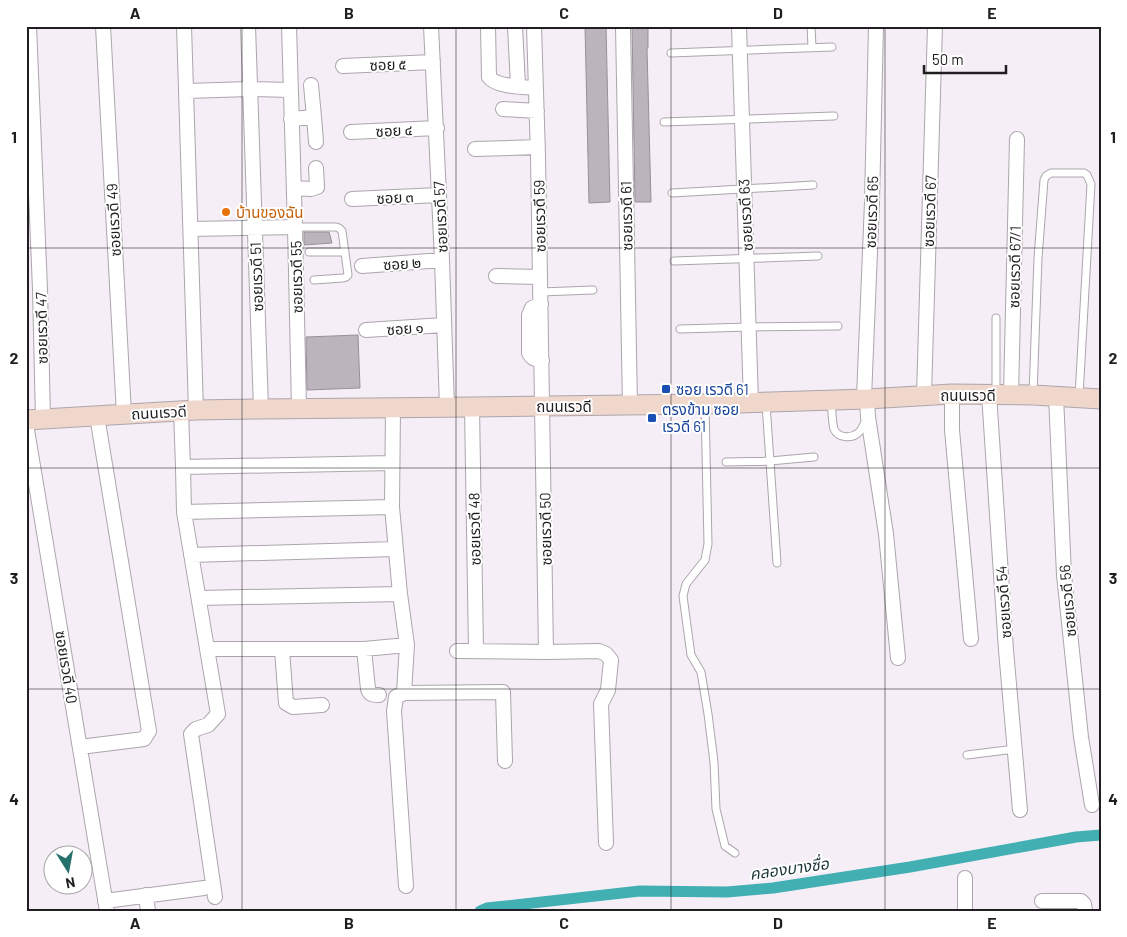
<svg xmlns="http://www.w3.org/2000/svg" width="1127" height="937" font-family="Barlow,'Noto Sans Thai',sans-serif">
<rect width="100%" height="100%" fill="#f5eef6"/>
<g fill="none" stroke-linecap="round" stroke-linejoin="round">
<path stroke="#42afb2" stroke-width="11" d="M 480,911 L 487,908 L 640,891 L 727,892 L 773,888 L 910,867 L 1076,837 L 1101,835"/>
</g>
<path fill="#bbb4bc" stroke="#969097" d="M 585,26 L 606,26 L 610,202 L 589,203 Z
M 632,26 L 648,26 L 648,48 L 647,48 L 651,202 L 635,202 Z
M 304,232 L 329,232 L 332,243 L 304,245 Z
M 358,335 L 360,388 L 307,390 L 306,337 Z"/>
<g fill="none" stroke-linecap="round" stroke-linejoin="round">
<defs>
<path id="lane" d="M 811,26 L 812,47
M 671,53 L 832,47
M 664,122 L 834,116
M 672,193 L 813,185
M 295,227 L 336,227 L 339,228 L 342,231 L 348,275 L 346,277 L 343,278 L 314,280
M 309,252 L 345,252
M 674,261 L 818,256
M 541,292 L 593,290
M 996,318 L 996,394
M 680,329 L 749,327 L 838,326
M 1033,394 L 1038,258 L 1044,180 L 1046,176 L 1051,173 L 1084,173 L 1087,175 L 1091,184 L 1079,396
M 831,401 C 832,409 832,422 834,429 C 838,438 851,439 858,433 C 862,430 864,424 866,420
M 766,404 L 777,563
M 705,405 L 708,544 L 705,560 L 686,584 L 683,596 L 691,655 L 701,672 L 708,714 L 714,762 L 716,809 L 725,846 L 735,853
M 726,462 L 770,461 L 814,457
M 967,755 L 1015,749"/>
<path id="street" d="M 29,26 L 40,289 L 43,419
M 103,26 L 124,414
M 184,26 L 196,410
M 248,26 L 261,409
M 289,26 L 295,227 L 299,408
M 431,26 L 442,260 L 447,407
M 488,26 L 489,77 C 496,87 524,87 536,88
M 515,26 L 518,86
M 534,26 L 538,156 L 546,652
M 623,26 L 630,406
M 739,26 L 751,403
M 343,66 L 433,62
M 186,91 L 250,89 L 290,90
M 503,109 L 537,111
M 314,117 L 316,142
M 291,119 L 314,117 L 311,85
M 351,132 L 437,128
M 475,149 L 538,147
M 294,188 L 311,189 L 317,187 L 316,168
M 352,199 L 439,195
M 191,229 L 295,227
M 362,266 L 442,260
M 496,276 L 540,277
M 541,304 L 532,308 L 529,315 L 529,353 C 532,359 535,359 542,361
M 366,330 L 444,325
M 952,394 L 952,430 L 971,639
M 989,394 L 1006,650 L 1020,810
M 924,395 L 935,26
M 1011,395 L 1017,139
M 1056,396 L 1064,575 L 1081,737 L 1092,805
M 864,398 L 872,202 L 876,26
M 867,399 L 868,417 L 886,534 L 898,658
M 393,407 L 392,507 L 400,594 L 407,645 L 404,693
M 472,407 L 476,650
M 181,411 L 183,467 L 184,512 L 218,714 L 208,725 L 196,729 L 191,734 L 215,897
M 26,424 L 107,911
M 183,467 L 392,463
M 184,512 L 392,507
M 191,555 L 396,549
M 199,598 L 400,594
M 207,649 L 364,649 L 407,645
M 364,649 L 368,689 C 370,695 373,695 379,695
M 282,650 L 286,703 L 293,707 L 322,705
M 457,651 L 546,652 L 599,651 L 606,654 L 611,660 L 608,690 L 601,704 L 606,843
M 80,747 L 144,739 L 149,731 L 97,416
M 406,886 L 394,711 L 396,697 L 404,693 L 503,692 L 505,761
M 146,895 L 148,911
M 105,901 L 204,888
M 1042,901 L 1081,901 L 1084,904 L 1085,911
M 965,911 L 965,878"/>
<path id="secondary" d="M 26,420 L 196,410 L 261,409 L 472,407 L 705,404 L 867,399 L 952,394 L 1033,395 L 1101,399"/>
</defs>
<use href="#lane" stroke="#aca5ad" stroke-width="9"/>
<use href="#street" stroke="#aca5ad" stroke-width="16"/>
<use href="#secondary" stroke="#aca5ad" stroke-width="21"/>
<use href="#lane" stroke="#fff" stroke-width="7"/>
<use href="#street" stroke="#fff" stroke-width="14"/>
<use href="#secondary" stroke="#efd7cc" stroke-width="19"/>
</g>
<path fill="none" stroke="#211e21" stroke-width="1" stroke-opacity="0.55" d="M 242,26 L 242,911M 456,26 L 456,911M 671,26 L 671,911M 885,26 L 885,911M 26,248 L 1101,248M 26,468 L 1101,468M 26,689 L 1101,689"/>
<circle fill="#e8710a" stroke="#fff" stroke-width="2" cx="226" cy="212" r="5"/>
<g fill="#1a4fb4" stroke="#fff" stroke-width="2">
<rect x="661" y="384" width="10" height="10" rx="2.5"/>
<rect x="647" y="413" width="10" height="10" rx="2.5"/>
</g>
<g text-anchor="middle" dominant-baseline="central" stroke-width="4" stroke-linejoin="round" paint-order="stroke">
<g font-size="15" fill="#211e21" stroke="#fff">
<text transform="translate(388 64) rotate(-2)">ซอย ๕</text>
<text transform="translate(394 130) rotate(-3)">ซอย ๔</text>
<text transform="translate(395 197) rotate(-3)">ซอย ๓</text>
<text transform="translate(929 211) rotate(-88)">ซอยเรวดี 67</text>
<text transform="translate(871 212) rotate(-88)">ซอยเรวดี 65</text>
<text transform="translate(745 215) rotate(-93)">ซอยเรวดี 63</text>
<text transform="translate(539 216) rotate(-91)">ซอยเรวดี 59</text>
<text transform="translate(626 216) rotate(-91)">ซอยเรวดี 61</text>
<text transform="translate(440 217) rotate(-93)">ซอยเรวดี 57</text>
<text transform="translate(113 220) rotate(-93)">ซอยเรวดี 49</text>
<text transform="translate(402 263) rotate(-4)">ซอย ๒</text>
<text transform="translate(1014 267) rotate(-89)">ซอยเรวดี 67/1</text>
<text transform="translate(256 277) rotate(-92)">ซอยเรวดี 51</text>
<text transform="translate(296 277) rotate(-91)">ซอยเรวดี 55</text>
<text transform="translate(41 328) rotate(-91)">ซอยเรวดี 47</text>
<text transform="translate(405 328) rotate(-4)">ซอย ๑</text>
<text x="968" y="395">ถนนเรวดี</text>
<text x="564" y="406">ถนนเรวดี</text>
<text transform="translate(159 412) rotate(-3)">ถนนเรวดี</text>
<text transform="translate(474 529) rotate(-91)">ซอยเรวดี 48</text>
<text transform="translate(545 529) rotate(-91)">ซอยเรวดี 50</text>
<text transform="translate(1067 601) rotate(-95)">ซอยเรวดี 56</text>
<text transform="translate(1003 602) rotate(-94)">ซอยเรวดี 54</text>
<text transform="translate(67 667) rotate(81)">ซอยเรวดี 40</text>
</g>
<g font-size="15" fill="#c56008" stroke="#fff" text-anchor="start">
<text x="236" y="212">บ้านของฉัน</text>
</g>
<g font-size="15" fill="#164399" stroke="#fff" text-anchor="start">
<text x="676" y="389">ซอย เรวดี 61</text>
<text x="662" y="409">ตรงข้าม ซอย<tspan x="662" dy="17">เรวดี 61</tspan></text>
</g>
<g font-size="16" font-style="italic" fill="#1e3637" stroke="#fff">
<text transform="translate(789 868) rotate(-8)">คลองบางซื่อ</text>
</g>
</g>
<rect width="1127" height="937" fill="none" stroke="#ffffff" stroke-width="55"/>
<g transform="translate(68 870) rotate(169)"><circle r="24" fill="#ffffff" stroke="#a6a5a6"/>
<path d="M0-4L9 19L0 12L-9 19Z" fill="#26706c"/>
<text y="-8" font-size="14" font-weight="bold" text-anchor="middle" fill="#211e21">N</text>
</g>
<path d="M924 65v8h82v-8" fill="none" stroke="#211e21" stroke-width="2.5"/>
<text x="932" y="65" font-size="15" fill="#211e21" stroke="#ffffff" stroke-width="4" paint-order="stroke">50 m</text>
<rect x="28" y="28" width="1072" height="882" fill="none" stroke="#211e21" stroke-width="2"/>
<g font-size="16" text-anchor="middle" font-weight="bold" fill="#211e21">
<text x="135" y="19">A</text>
<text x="349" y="19">B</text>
<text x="564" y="19">C</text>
<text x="778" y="19">D</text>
<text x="992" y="19">E</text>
<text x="14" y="143">1</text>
<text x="1113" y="143">1</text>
<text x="14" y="364">2</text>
<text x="1113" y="364">2</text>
<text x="14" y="584">3</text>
<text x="1113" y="584">3</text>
<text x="14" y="805">4</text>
<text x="1113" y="805">4</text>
<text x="135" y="929">A</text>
<text x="349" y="929">B</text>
<text x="564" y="929">C</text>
<text x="778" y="929">D</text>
<text x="992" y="929">E</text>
</g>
</svg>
